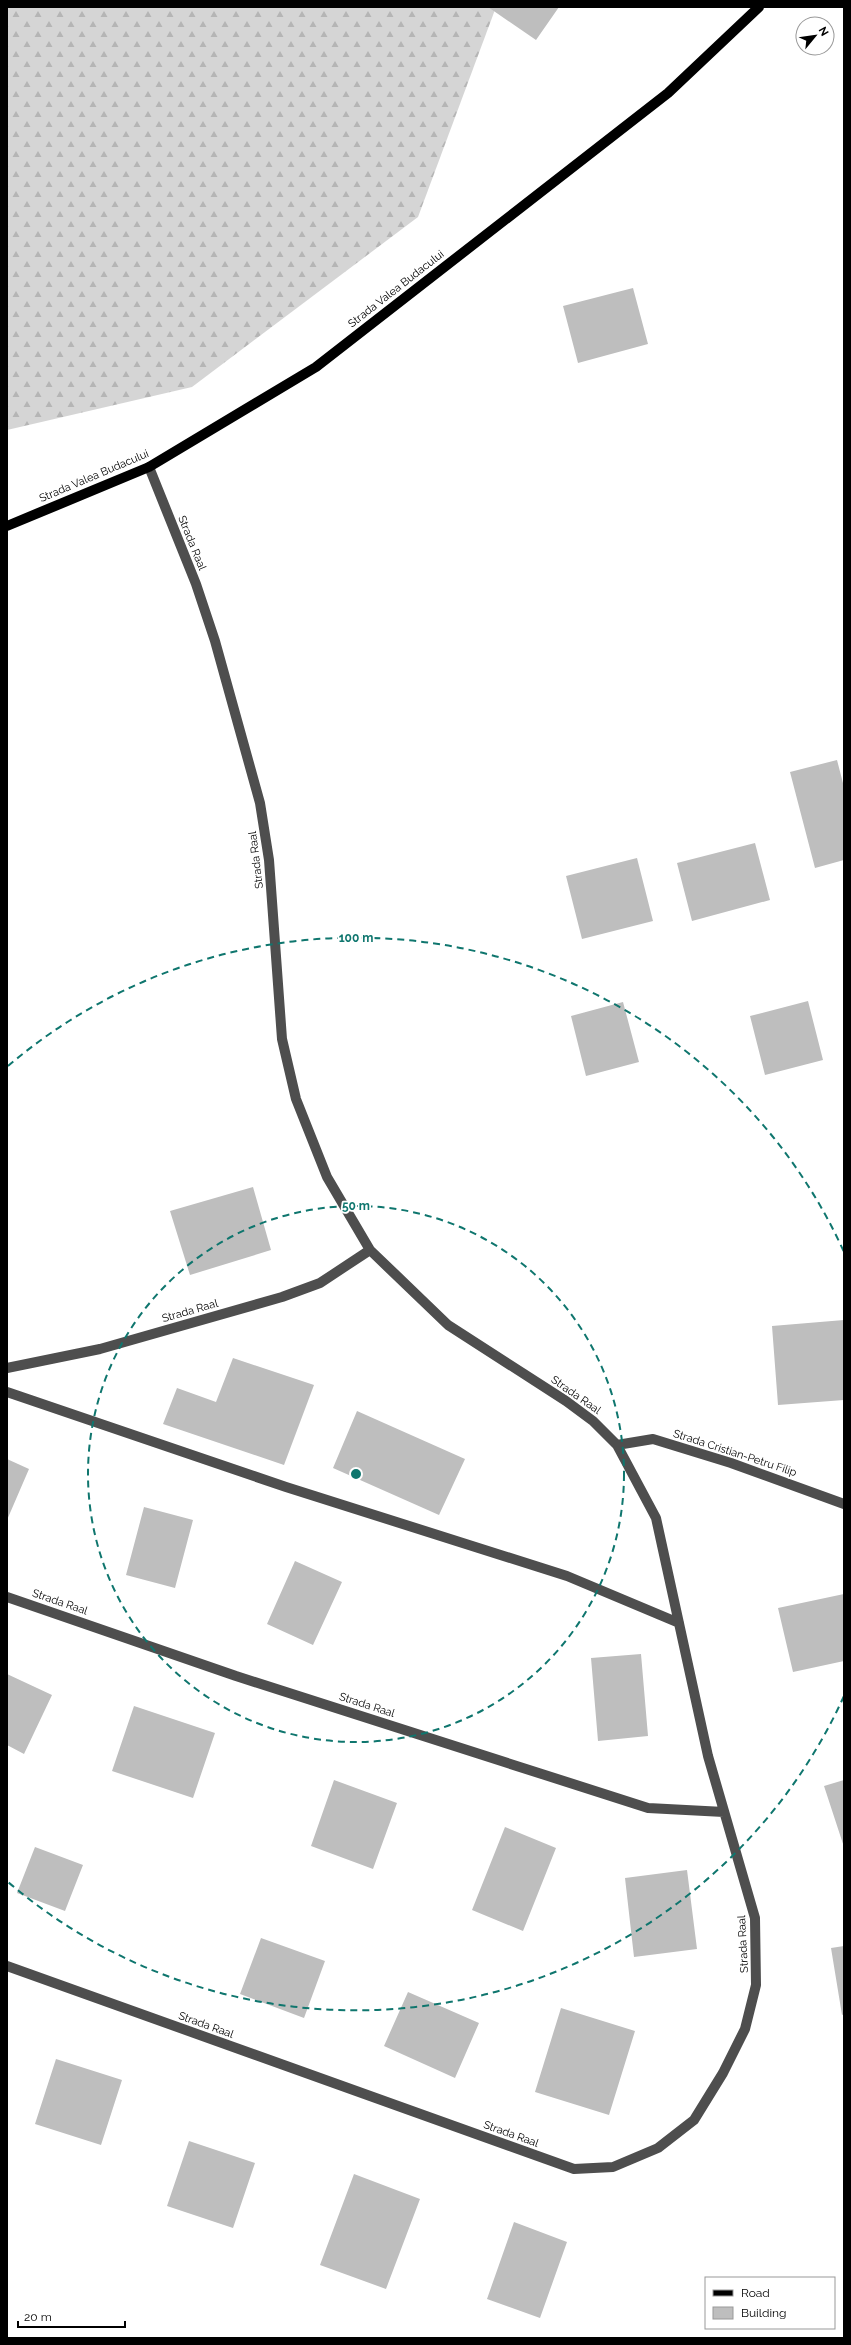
<svg xmlns="http://www.w3.org/2000/svg" width="851" height="2345" font-family="Raleway,sans-serif">
<defs>
<pattern id="forest-firs" width="22" height="20" patternUnits="userSpaceOnUse"><rect width="22" height="20" fill="#d5d5d5"/><path d="M5 1l3.5 6h-7zM16 11l3.5 6h-7z" fill="#b5b5b5"/></pattern>
</defs>
<rect width="100%" height="100%" fill="#fff"/>
<path fill="url(#forest-firs)" d="M 7,7 L 496,7 L 418,217 L 192,387 L 7,430 Z"/>
<path fill="#bebebe" d="M 488,7 L 559,7 L 536,40 Z
M 633,288 L 648,344 L 578,363 L 563,306 Z
M 837,760 L 844,787 L 844,860 L 815,868 L 790,772 Z
M 755,843 L 770,900 L 692,921 L 677,863 Z
M 637,858 L 653,921 L 582,939 L 566,876 Z
M 808,1001 L 823,1060 L 765,1075 L 750,1016 Z
M 623,1002 L 639,1062 L 586,1076 L 571,1016 Z
M 253,1187 L 271,1250 L 190,1275 L 170,1211 Z
M 844,1320 L 844,1400 L 778,1405 L 772,1326 Z
M 233,1358 L 314,1385 L 284,1465 L 163,1424 L 177,1388 L 216,1402 Z
M 357,1411 L 465,1459 L 439,1515 L 333,1468 Z
M 7,1459 L 29,1469 L 7,1520 Z
M 144,1507 L 193,1520 L 175,1588 L 126,1575 Z
M 295,1561 L 342,1582 L 313,1645 L 267,1624 Z
M 844,1594 L 844,1661 L 793,1672 L 778,1608 Z
M 641,1654 L 648,1736 L 598,1741 L 591,1658 Z
M 7,1674 L 52,1695 L 24,1754 L 7,1745 Z
M 134,1706 L 215,1733 L 193,1798 L 112,1771 Z
M 334,1780 L 397,1803 L 373,1869 L 311,1846 Z
M 844,1780 L 844,1847 L 824,1786 Z
M 505,1827 L 556,1848 L 523,1931 L 472,1910 Z
M 35,1847 L 83,1865 L 65,1911 L 17,1893 Z
M 687,1870 L 697,1949 L 634,1957 L 625,1878 Z
M 261,1938 L 325,1961 L 304,2018 L 240,1994 Z
M 844,1946 L 844,2014 L 842,2015 L 831,1948 Z
M 408,1992 L 479,2023 L 455,2078 L 384,2046 Z
M 561,2008 L 635,2031 L 609,2115 L 535,2092 Z
M 56,2059 L 122,2080 L 101,2145 L 35,2124 Z
M 189,2141 L 255,2163 L 233,2228 L 167,2206 Z
M 354,2174 L 420,2199 L 386,2289 L 320,2265 Z
M 514,2222 L 567,2242 L 540,2318 L 487,2299 Z"/>
<g fill="none" stroke-linecap="round" stroke-linejoin="round">
<path stroke="#4e4e4e" stroke-width="10" d="M 7,1368 L 100,1349 L 282,1297 L 320,1283 L 370,1250
M 7,1392 L 286,1487 L 567,1576 L 679,1623
M 617,1445 L 653,1439 L 731,1463 L 844,1504
M 7,1597 L 236,1676 L 648,1808 L 724,1812
M 7,1966 L 574,2169 L 613,2167 L 658,2148 L 694,2120 L 723,2073 L 745,2029 L 756,1985 L 755,1918 L 708,1756 L 656,1518 L 617,1445 L 593,1421 L 566,1401 L 448,1325 L 370,1250 L 327,1177 L 296,1099 L 282,1039 L 269,860 L 260,803 L 215,641 L 196,584 L 149,467"/>
<path stroke="#000" stroke-width="10" d="M 7,526 L 149,467 L 316,367 L 668,93 L 759,7"/>
</g>
<g fill="none" stroke="#0f766e" stroke-width="2" stroke-dasharray="7 5">
<circle cx="356" cy="1474" r="268"/>
<path d="M844 1696A536 536 0 0 1 8 1882M8 1066A536 536 0 0 1 844 1252"/>
</g>
<g text-anchor="middle" dominant-baseline="central" stroke-width="3.5" stroke-linejoin="round" paint-order="stroke">
<g font-size="11" fill="#000" stroke="#fff">
<text transform="translate(396 289) rotate(-38)">Strada Valea Budacului</text>
<text transform="translate(94 476) rotate(-23)">Strada Valea Budacului</text>
<text transform="translate(192 543) rotate(68)">Strada Raal</text>
<text transform="translate(256 860) rotate(-97)">Strada Raal</text>
<text transform="translate(190 1311) rotate(-16)">Strada Raal</text>
<text transform="translate(576 1395) rotate(35)">Strada Raal</text>
<text transform="translate(735 1453) rotate(18)">Strada Cristian-Petru Filip</text>
<text transform="translate(60 1602) rotate(19)">Strada Raal</text>
<text transform="translate(367 1705) rotate(18)">Strada Raal</text>
<text transform="translate(743 1944) rotate(-93)">Strada Raal</text>
<text transform="translate(206 2025) rotate(20)">Strada Raal</text>
<text transform="translate(511 2134) rotate(20)">Strada Raal</text>
</g>
</g>
<circle cx="356" cy="1474" r="6" fill="#0f766e" stroke="#fff" stroke-width="2"/>
<g font-size="12" text-anchor="middle" font-weight="bold" fill="#0f766e" stroke="#fff" stroke-width="3.5" stroke-linejoin="round" paint-order="stroke">
<text x="356" y="942">100 m</text>
<text x="356" y="1210">50 m</text>
</g>
<rect width="851" height="2345" fill="none" stroke="#000000" stroke-width="16"/>
<rect x="705" y="2277" width="130" height="52" fill="#ffffff" stroke="#999999"/>
<rect x="713" y="2290" width="20" height="6" fill="#000000" stroke="#999999"/>
<text x="741" y="2297" font-size="12" fill="#000000">Road</text>
<rect x="713" y="2307" width="20" height="12" fill="#bebebe" stroke="#999999"/>
<text x="741" y="2317" font-size="12" fill="#000000">Building</text>
<g transform="translate(815 36) rotate(61)"><circle r="19" fill="#ffffff" stroke="#999999"/>
<path d="M0-3L7 15L0 10L-7 15Z" fill="#000000"/>
<text y="-6" font-size="11" font-weight="bold" text-anchor="middle" fill="#000000">N</text>
</g>
<path d="M18 2321v6h107v-6" fill="none" stroke="#000000" stroke-width="2"/>
<text x="24" y="2321" font-size="12" fill="#000000" stroke="#ffffff" stroke-width="3" paint-order="stroke">20 m</text>
</svg>
